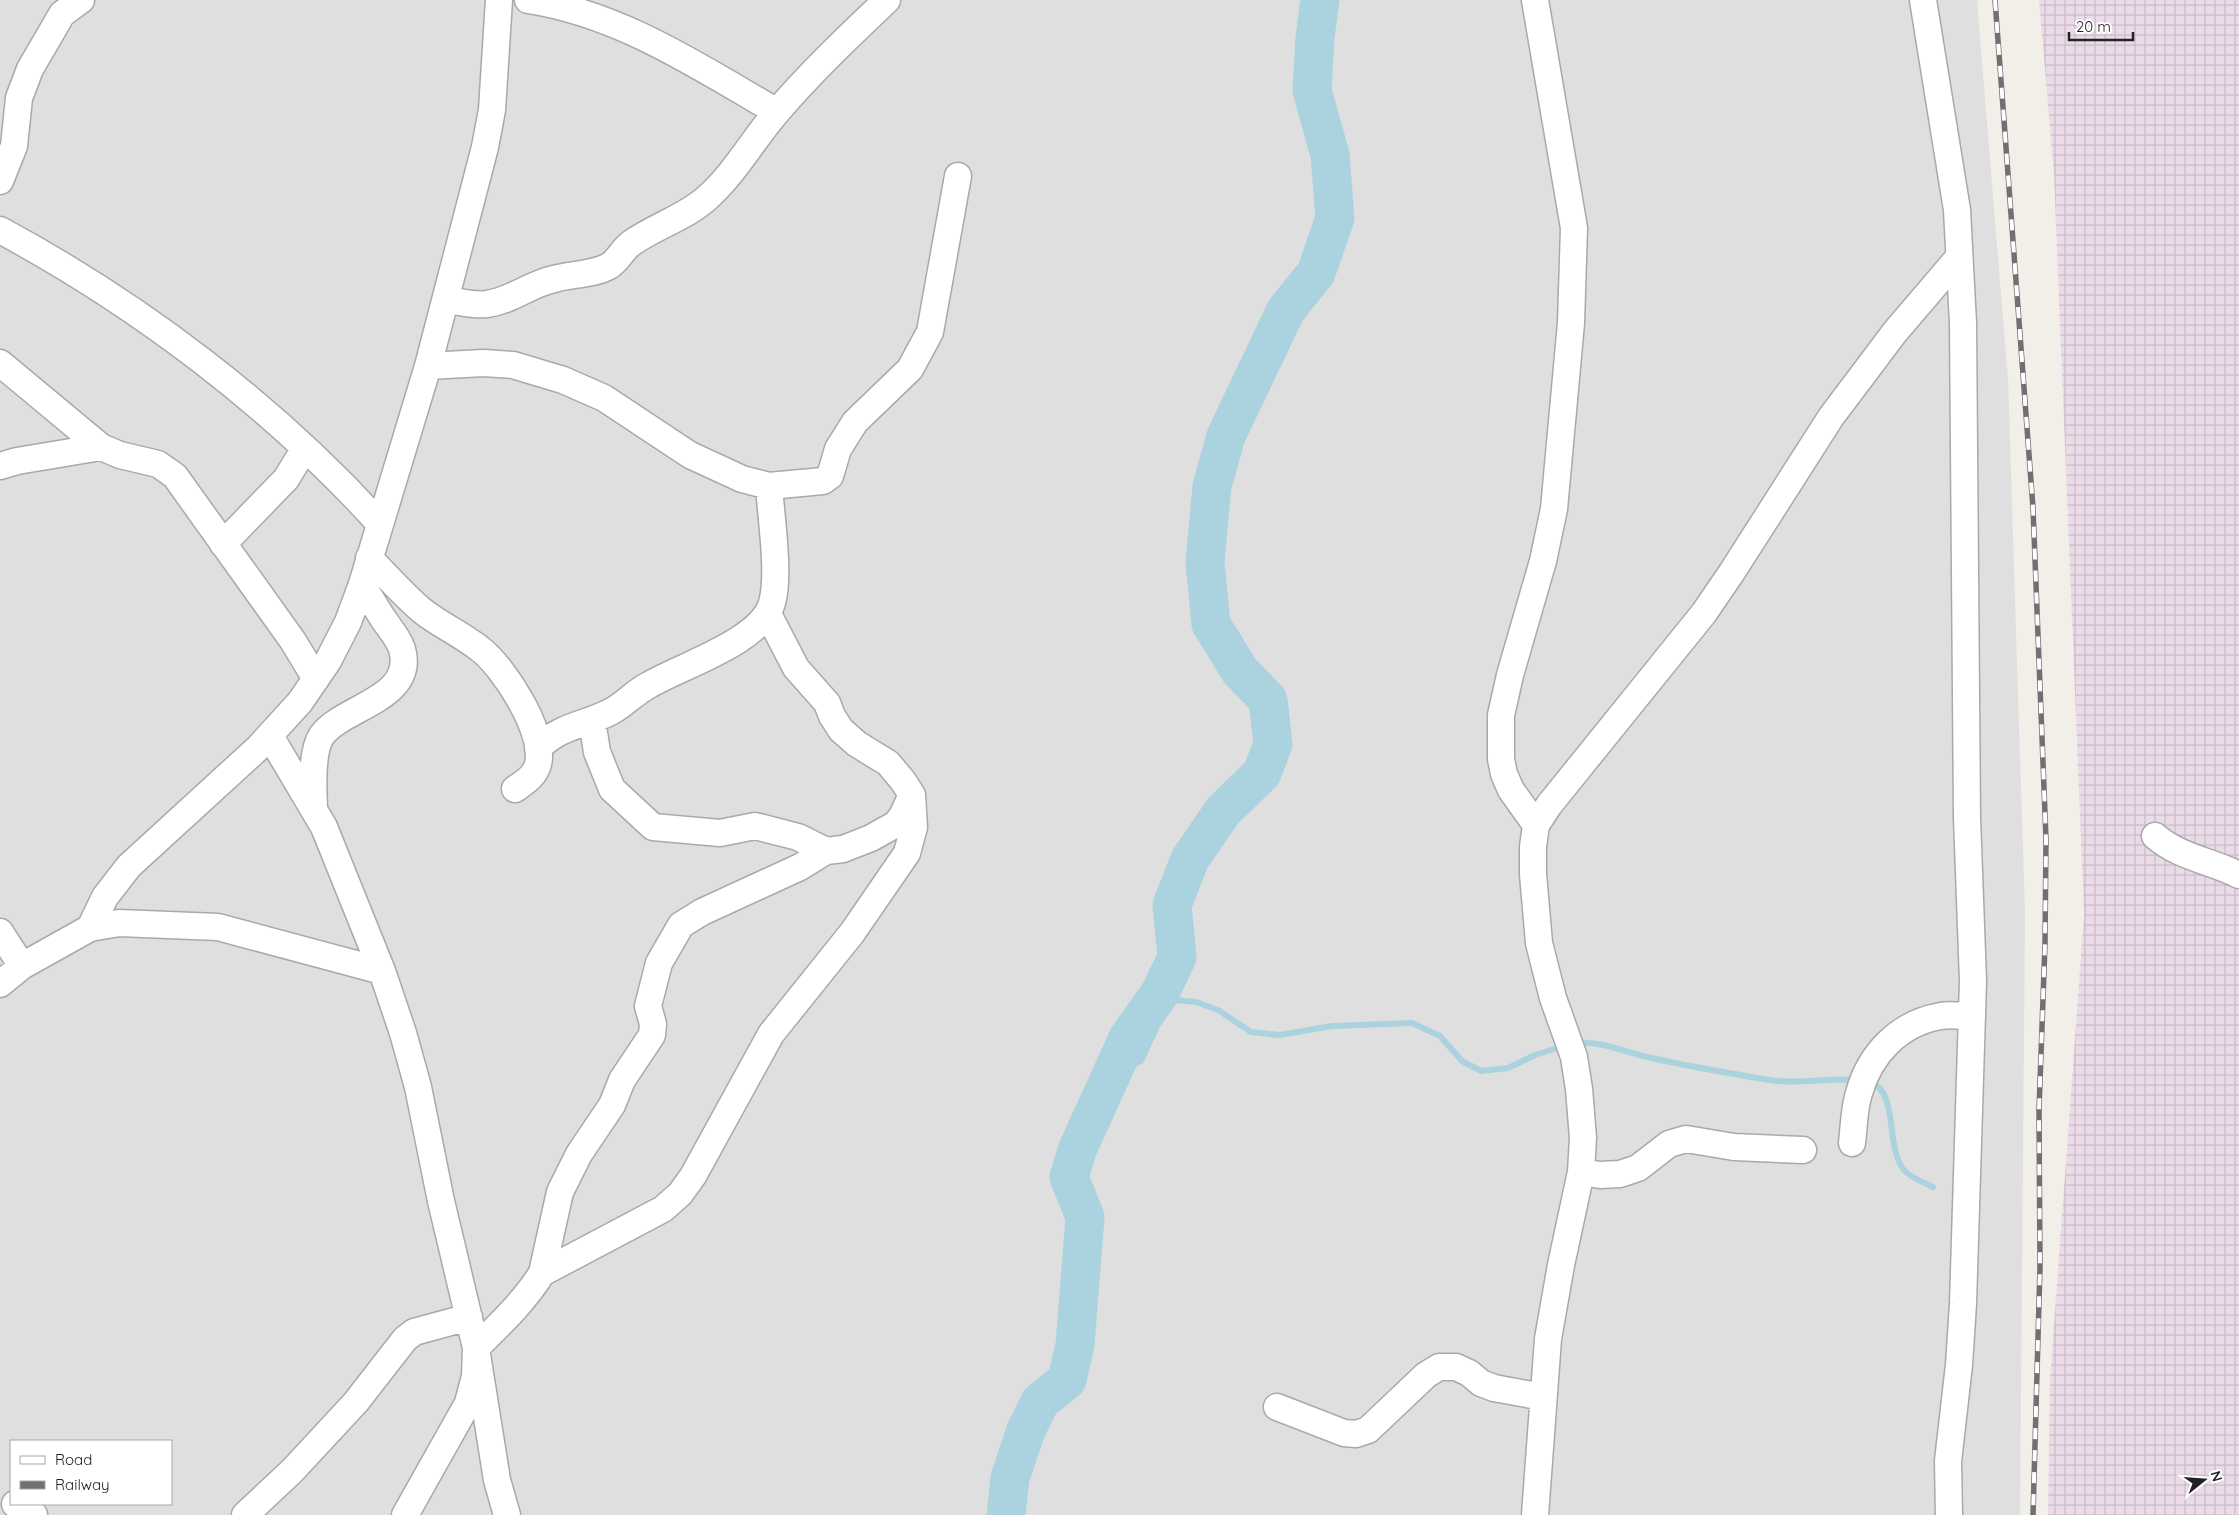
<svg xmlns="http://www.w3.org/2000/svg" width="2239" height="1515" font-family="Quicksand,sans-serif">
<defs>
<pattern id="industrial-grid" width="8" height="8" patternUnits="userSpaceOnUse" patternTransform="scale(1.25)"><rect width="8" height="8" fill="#ebdbe8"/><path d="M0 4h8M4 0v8" fill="none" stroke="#c9bcc7"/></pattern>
</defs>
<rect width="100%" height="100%" fill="#f2efe9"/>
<path fill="#e0dfdf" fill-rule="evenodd" d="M 0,0 L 1977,0 L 2008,380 L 2025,913 L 2020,1515 L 0,1515 ZM 11,1441 L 171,1441 L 171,1504 L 11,1504 Z"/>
<path fill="url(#industrial-grid)" d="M 2039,0 L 2239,0 L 2239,1515 L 2048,1515 L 2050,1381 L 2084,915 L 2054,175 Z"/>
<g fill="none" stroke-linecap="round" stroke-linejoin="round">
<path stroke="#aad3df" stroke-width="6" d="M 1576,1043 C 1600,1041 1620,1050 1643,1056 C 1684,1066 1728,1073 1770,1080 C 1799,1085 1828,1077 1857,1080
M 1113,1071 L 1141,1061 L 1158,1024 L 1175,1000 L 1196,1002 L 1218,1010 L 1251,1032 L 1280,1035 L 1332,1026 L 1412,1023 L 1440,1036 L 1462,1061 L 1481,1071 L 1508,1068 L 1535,1055 L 1561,1047
M 1869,1082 C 1900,1090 1884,1148 1905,1171 C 1912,1178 1924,1183 1933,1187"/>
<path stroke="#aad3df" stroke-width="39" d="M 1006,1515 L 1010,1478 L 1026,1430 L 1040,1402 L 1067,1380 L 1075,1345 L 1085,1217 L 1069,1177 L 1078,1148 L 1128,1038 L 1160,993 L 1177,957 L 1172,905 L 1190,859 L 1223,811 L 1262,773 L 1273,744 L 1268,700 L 1240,671 L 1211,624 L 1205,562 L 1212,486 L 1226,436 L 1286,310 L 1316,273 L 1335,218 L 1330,155 L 1312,90 L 1315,37 L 1320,0"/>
<defs>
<path id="street" d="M 528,0 C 620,14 698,66 777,112
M 1535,0 L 1574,228 L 1571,323 L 1554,509 L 1543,561 L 1510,675 L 1501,715 L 1501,759 L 1504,774 L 1511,790 L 1536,825
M 1923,0 L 1957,210 L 1963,323 L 1967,818 L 1973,981 L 1963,1304 L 1959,1365 L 1948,1461 L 1949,1515
M 0,181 L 14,146 L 19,98 L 30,69 L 62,14 L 81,0
M 0,230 C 139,305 273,406 379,523
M 446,300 C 458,301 474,306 487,304 C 511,301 530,284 554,279 C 571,274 593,275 609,266 C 619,260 623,248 633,242 C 656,226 686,217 707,198 C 735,173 752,141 776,113 C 810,73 849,36 887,0
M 0,363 L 101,447 L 120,455 L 158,464 L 175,476 L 293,641 L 316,679
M 428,366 L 483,363 L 513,365 L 563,380 L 604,398 L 690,455 L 742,479 L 769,486 L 823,481 L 830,476 L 838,449 L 855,422 L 910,369 L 930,332 L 958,176
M 0,466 L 17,461 L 101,447
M 223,544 L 286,479 L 305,448
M 369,558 C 386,575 402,593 420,609 C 438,624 461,634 480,649 C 504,667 546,733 538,764 C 535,776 525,782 515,789
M 592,720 L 597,752 L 612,789 L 653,827 L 720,833 L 755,826 L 798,837 L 826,851 L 843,849 L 871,838 L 896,824 L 902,816 L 912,795
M 270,736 L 324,827 L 382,971 L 403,1033 L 418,1087 L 441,1201 L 476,1348 L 475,1376 L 468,1403 L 405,1515
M 538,748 C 563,724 584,726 612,711 C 625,704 635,692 649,685 C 681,666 762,641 772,603 C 780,575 771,517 769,486
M 314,807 C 313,787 311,751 322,735 C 344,706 416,699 402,649 C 398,637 389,628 382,617 C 375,606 368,595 362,584
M 2155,836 C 2179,857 2211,861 2239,875
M 90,928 L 105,897 L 129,866 L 258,748 L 300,702 L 328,661 L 348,622 L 362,584 L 428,366 L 485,147 L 492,110 L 499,0
M 0,932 L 22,966
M 0,984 L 22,966 L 90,928 L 119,923 L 218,927 L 382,971
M 1852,1143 C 1854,1127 1854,1108 1859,1093 C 1870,1054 1899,1023 1941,1016 C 1951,1014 1962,1016 1972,1017
M 1581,1172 L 1600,1175 L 1620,1174 L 1638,1168 L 1669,1144 L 1686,1139 L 1734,1147 L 1803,1150
M 542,1273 L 560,1192 L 579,1154 L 612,1105 L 622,1080 L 652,1035 L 653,1024 L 648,1006 L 659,963 L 681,925 L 702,912 L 800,867 L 826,851
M 1277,1407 L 1344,1433 L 1356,1434 L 1368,1430 L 1426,1375 L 1439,1367 L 1456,1367 L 1469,1373 L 1481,1383 L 1494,1388 L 1543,1397
M 15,1504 L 34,1515
M 245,1515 L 292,1471 L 356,1402 L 405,1339 L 414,1332 L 469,1317
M 507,1515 L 497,1480 L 476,1348 C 500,1324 524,1302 542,1273 L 663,1209 L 680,1194 L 693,1176 L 771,1034 L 852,933 L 907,853 L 914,827 L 912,795 L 903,781 L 888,763 L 857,744 L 841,730 L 832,716 L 827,703 L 796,668 L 768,614
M 1535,1515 L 1548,1339 L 1561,1265 L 1581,1172 L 1583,1138 L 1579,1089 L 1574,1057 L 1553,998 L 1539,943 L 1533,874 L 1533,847 L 1536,825 L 1549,805 L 1704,613 L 1732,572 L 1831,417 L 1895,332 L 1959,257"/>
</defs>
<use href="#street" stroke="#a9a9a9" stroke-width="29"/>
<use href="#street" stroke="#fff" stroke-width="26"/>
<defs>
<path id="rail" d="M 1995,0 L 2033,508 L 2046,839 L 2045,944 L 2039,1110 L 2040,1267 L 2033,1515"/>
</defs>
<use href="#rail" stroke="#707070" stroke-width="5.5"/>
<use href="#rail" stroke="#fff" stroke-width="4" stroke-dasharray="11" stroke-linecap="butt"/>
</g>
<rect x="10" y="1440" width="162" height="65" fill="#ffffff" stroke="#a7a7a7"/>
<rect x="20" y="1456" width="25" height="8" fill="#ffffff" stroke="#a7a7a7"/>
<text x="55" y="1465" font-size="15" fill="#222222">Road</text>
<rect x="20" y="1481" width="25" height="8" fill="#707070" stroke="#a7a7a7"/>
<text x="55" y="1490" font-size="15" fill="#222222">Railway</text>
<g transform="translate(2204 1480) rotate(73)" stroke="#ffffff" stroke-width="4" paint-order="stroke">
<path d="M0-4L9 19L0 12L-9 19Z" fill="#222222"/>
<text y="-8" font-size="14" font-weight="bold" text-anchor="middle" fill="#222222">N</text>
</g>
<path d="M2069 32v8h64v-8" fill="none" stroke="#222222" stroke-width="2.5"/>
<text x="2076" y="32" font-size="15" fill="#222222" stroke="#ffffff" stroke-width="4" paint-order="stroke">20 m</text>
</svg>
